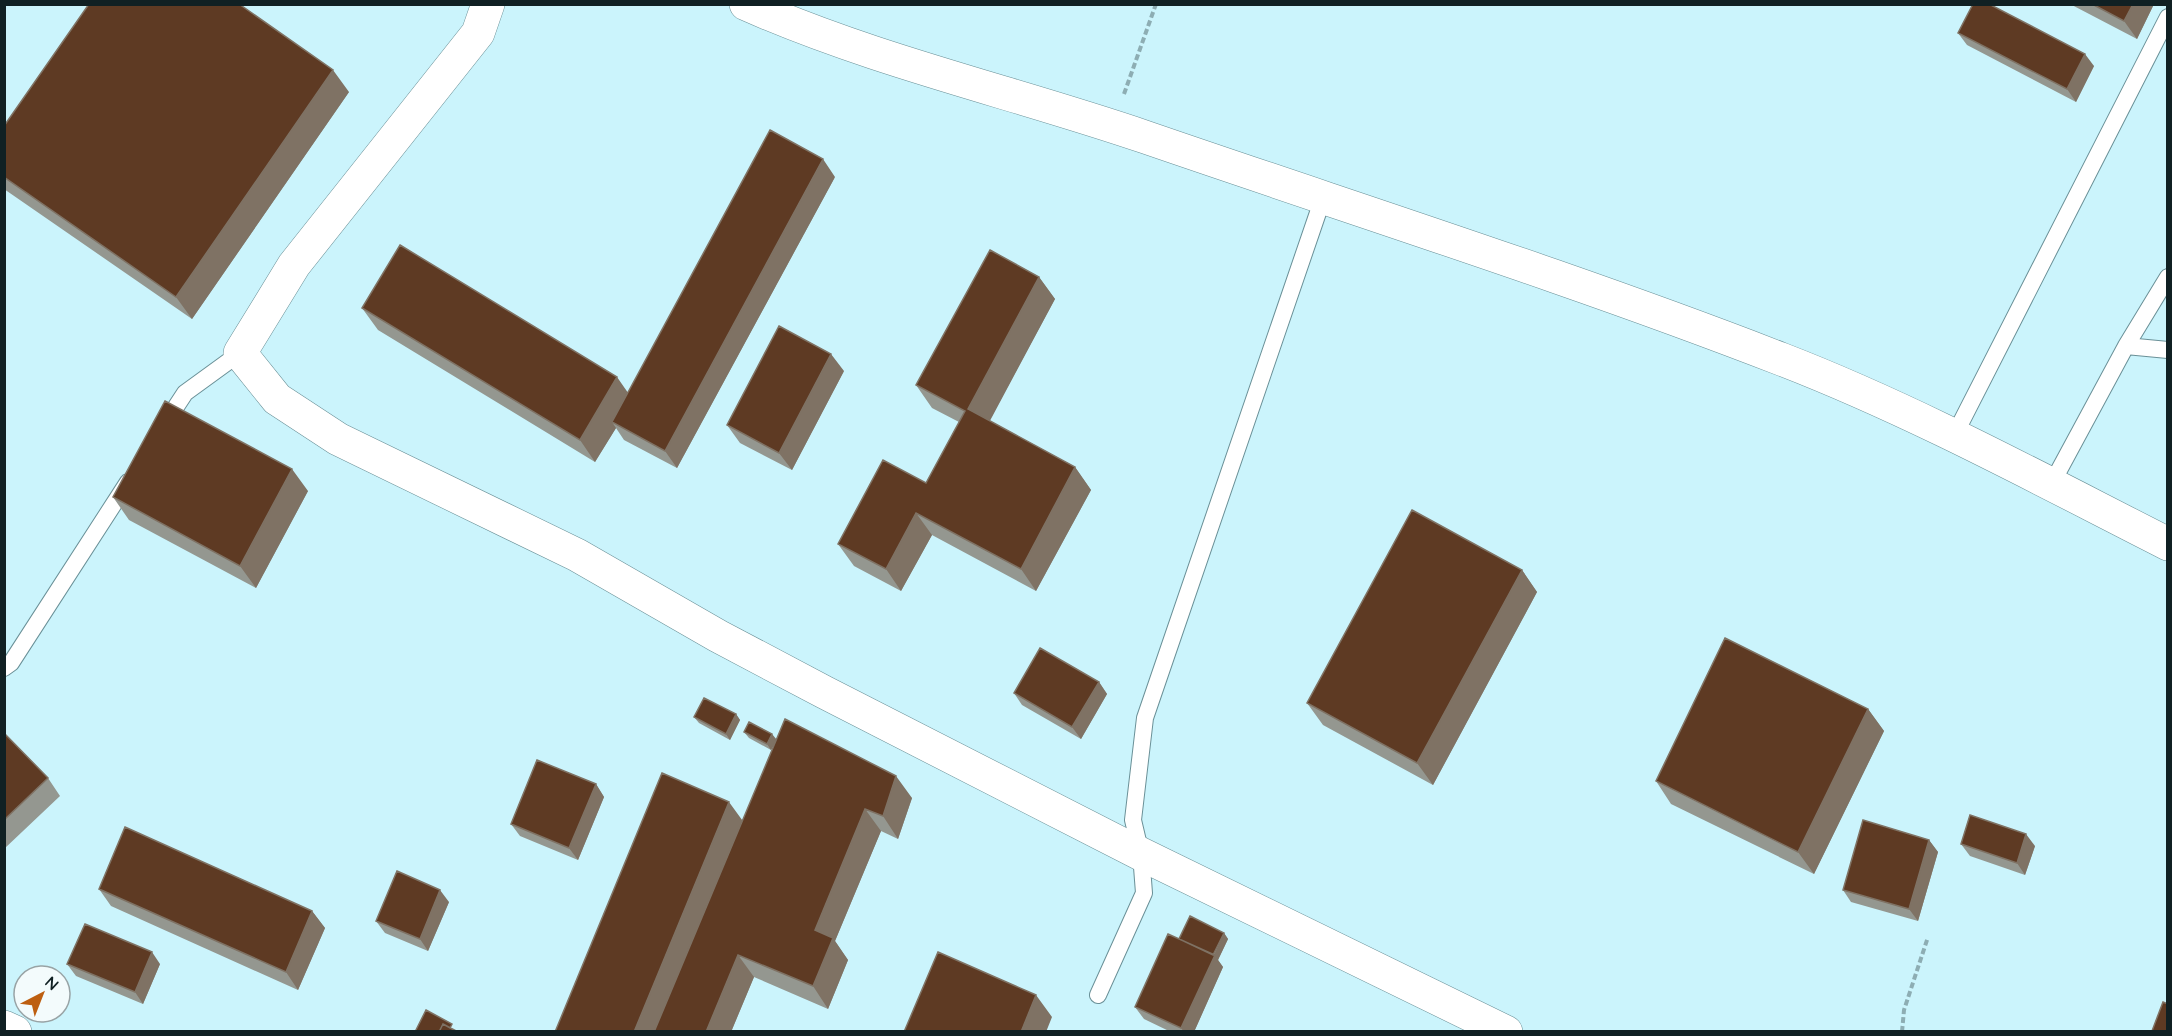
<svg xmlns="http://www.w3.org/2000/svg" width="2172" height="1036" font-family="Quicksand,sans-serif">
<rect width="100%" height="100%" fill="#cbf4fc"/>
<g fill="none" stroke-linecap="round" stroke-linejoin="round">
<defs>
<path id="service" d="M 2126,346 L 2168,350
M 164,425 L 185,393 L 240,353
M 1953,438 L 2168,17
M 2051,485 L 2126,346 L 2168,277
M 4,668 L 11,663 L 128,482
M 1098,995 L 1144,893 L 1141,854 L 1133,820 L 1145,718 L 1323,198"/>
<path id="minor" d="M 488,4 L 478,33 L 294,265 L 240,353 L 277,399 L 338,439 L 577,555 L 718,636 L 824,692 L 1141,854 L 1506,1032
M 746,4 C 875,61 1013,92 1145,137 C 1357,210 1572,278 1781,359 C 1913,410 2042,480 2168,544
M 4,1027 L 15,1032"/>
</defs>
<use href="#service" stroke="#6a9097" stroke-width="18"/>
<use href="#minor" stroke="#6a9097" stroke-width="34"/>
<path stroke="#8dadb3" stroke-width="4" stroke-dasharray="6 3" stroke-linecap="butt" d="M 1124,94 L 1156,4
M 1902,1032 L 1904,1010 L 1928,937"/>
<use href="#service" stroke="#fff" stroke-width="16"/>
<use href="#minor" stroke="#fff" stroke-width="33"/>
</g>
<path fill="#949790" d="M 2070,4 L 2154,4 L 2137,39 Z
M 1958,33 L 2094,66 L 2076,102 L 1967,45 Z
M 349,92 L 192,319 L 4,189 L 4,126 Z
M 835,177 L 677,468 L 624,440 L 616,428 L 595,462 L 378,330 L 362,308 L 628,392 Z
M 1039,277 L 1055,299 L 989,421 L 1075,467 L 1091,490 L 1036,591 L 932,535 L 901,591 L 854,566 L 838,544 L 926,483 L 959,422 L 932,408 L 916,385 Z
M 844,371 L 792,470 L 740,443 L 727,425 Z
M 308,491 L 256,588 L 129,520 L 113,497 Z
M 1522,570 L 1537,592 L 1433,785 L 1323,725 L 1307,703 Z
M 1099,682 L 1107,694 L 1081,739 L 1022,705 L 1014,693 Z
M 1868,709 L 1884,731 L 1814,874 L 1671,804 L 1656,781 Z
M 736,714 L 740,720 L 730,740 L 699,723 L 694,717 Z
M 744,732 L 777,740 L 912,798 L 898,839 L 881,831 L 835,941 L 848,960 L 828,1009 L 754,977 L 731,1032 L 743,821 L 776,741 L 771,750 L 749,738 Z
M 4,733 L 48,778 L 60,796 L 4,849 Z
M 596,784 L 604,797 L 578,860 L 520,836 L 511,824 Z
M 1929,840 L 1938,852 L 1918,921 L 1851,902 L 1843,890 Z
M 1961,844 L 2035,846 L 2025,875 L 1970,856 Z
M 99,889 L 312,911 L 325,928 L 298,990 L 111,906 Z
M 449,902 L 428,951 L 385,933 L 376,921 Z
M 1224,933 L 1228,939 L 1218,960 L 1223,967 L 1194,1032 L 1171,1032 L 1144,1019 L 1135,1007 L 1179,939 Z
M 67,964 L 160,964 L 143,1004 L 76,976 Z"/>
<path fill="#7f7264" d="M 2133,4 L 2154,4 L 2137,39 L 2124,21 Z
M 2085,54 L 2094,66 L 2076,102 L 2067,89 Z
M 333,70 L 349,92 L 192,319 L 176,297 Z
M 823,159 L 835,177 L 677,468 L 665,451 Z
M 1039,277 L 1055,299 L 984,432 L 968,409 Z
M 831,354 L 844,371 L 792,470 L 779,453 Z
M 617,377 L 633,400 L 612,422 L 616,428 L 595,462 L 580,440 Z
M 1075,467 L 1091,490 L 1036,591 L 1021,569 Z
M 292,469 L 308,491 L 256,588 L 240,566 Z
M 916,513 L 932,535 L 901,591 L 886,569 Z
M 1522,570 L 1537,592 L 1433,785 L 1417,763 Z
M 1099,682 L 1107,694 L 1081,739 L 1072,727 Z
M 1868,709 L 1884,731 L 1814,874 L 1798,852 Z
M 736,714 L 740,720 L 730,740 L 726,734 Z
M 772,734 L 777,740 L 771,750 L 767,744 Z
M 896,776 L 912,798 L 898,839 L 883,816 Z
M 596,784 L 604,797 L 578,860 L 569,848 Z
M 729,802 L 745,824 L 659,1032 L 634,1032 Z
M 865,809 L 881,831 L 835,941 L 848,960 L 828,1009 L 813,986 L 815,930 Z
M 2026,834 L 2035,846 L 2025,875 L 2017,863 Z
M 1929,840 L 1938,852 L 1918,921 L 1909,909 Z
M 440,890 L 449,902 L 428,951 L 420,939 Z
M 312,911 L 325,928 L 298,990 L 286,972 Z
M 1224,933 L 1228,939 L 1218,960 L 1223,967 L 1194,1032 L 1184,1032 L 1181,1028 Z
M 152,952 L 160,964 L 143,1004 L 135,992 Z
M 738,955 L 754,977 L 731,1032 L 706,1032 Z
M 1036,995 L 1052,1017 L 1046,1032 L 1021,1032 Z"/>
<path fill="#5e3a23" stroke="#7f7264" stroke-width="1.5" d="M 89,4 L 239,4 L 333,70 L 176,297 L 4,177 L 4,126 Z
M 1973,4 L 1989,4 L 2085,54 L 2067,89 L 1958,33 Z
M 2092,4 L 2133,4 L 2124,21 Z
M 770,130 L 823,159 L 665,451 L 612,422 Z
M 400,245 L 617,377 L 580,440 L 362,308 Z
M 990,250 L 1039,277 L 968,409 L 1075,467 L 1021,569 L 916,513 L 886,569 L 838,544 L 883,460 L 926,483 L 965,411 L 916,385 Z
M 779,326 L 831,354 L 779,453 L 727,425 Z
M 165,401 L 292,469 L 240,566 L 113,497 Z
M 1412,510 L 1522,570 L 1417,763 L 1307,703 Z
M 1725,638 L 1868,709 L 1798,852 L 1656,781 Z
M 1040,648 L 1099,682 L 1072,727 L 1014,693 Z
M 704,698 L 736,714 L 726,734 L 694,717 Z
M 785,719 L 896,776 L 883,816 L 865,809 L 815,930 L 833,938 L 813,986 L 738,955 L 706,1032 L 654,1032 Z
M 749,722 L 772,734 L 767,744 L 744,732 Z
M 4,733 L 48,778 L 4,820 Z
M 537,760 L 596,784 L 569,848 L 511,824 Z
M 662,773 L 729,802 L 634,1032 L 555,1032 Z
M 1970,815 L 2026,834 L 2017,863 L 1961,844 Z
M 1863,820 L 1929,840 L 1909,909 L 1843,890 Z
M 125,827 L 312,911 L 286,972 L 99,889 Z
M 397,871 L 440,890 L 420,939 L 376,921 Z
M 1190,916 L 1224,933 L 1213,955 L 1179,939 Z
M 85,924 L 152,952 L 135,992 L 67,964 Z
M 1168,934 L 1215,955 L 1181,1028 L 1135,1007 Z
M 938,952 L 1036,995 L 1021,1032 L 904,1032 Z
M 2163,1002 L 2168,1004 L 2168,1032 L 2153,1032 L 2152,1031 Z
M 426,1010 L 452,1024 L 450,1028 L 443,1024 L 439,1032 L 415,1032 Z
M 443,1024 L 458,1032 L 439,1032 Z"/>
<rect width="2172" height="1036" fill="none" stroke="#102023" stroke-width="12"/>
<g transform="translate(42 994) rotate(42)"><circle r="28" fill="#f3fbfc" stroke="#98a3a5" stroke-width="1.5"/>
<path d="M0-4.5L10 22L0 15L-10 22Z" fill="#bd5f11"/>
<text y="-9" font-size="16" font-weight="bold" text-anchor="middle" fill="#102023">N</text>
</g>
</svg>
